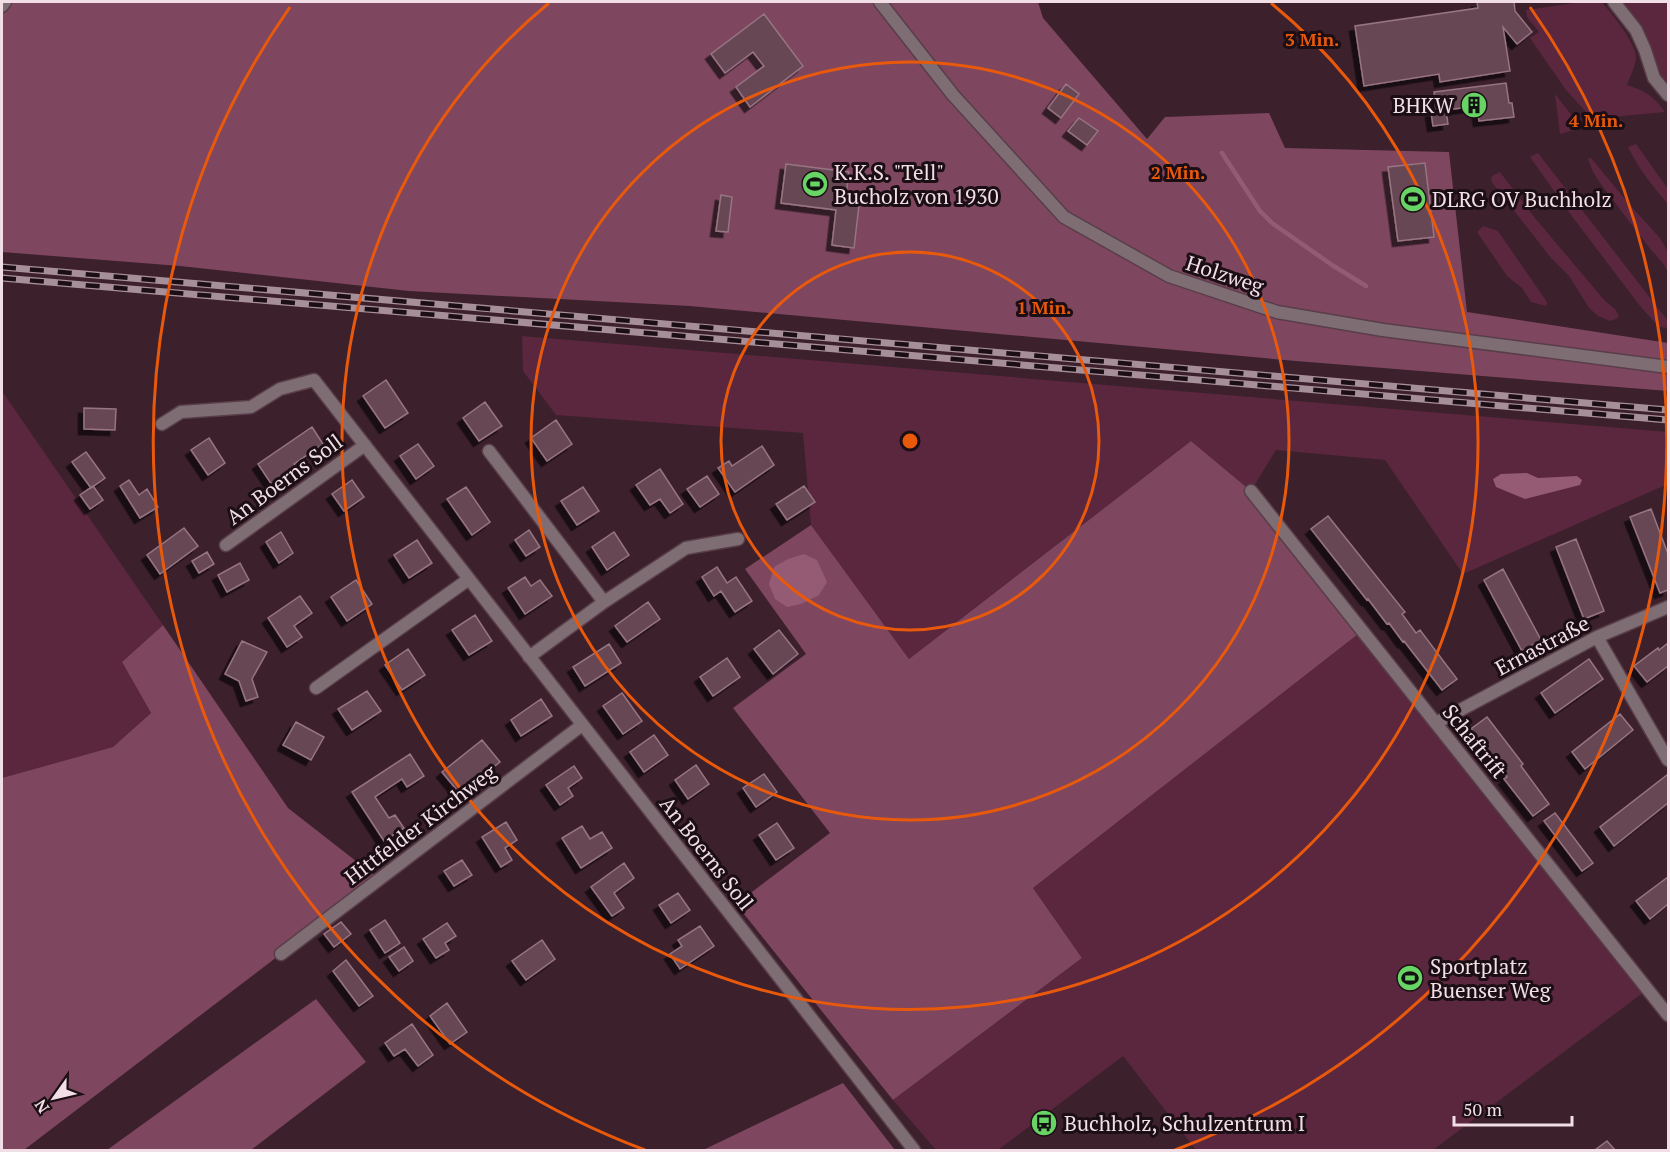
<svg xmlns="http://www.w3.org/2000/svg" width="1670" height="1152" font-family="'PT Serif',serif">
<defs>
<filter id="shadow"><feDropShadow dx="-5.5" dy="5.5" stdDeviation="0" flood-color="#0009"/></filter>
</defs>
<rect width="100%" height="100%" fill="#3c202c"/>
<path fill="#5a273e" d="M 1582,2 L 1602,2 C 1611,13 1637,44 1636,58 C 1635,67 1630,77 1627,85 C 1644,90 1655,97 1665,112 L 1603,118 L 1586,112 L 1566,90 L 1530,38 L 1539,32 L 1527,17 L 1526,10 Z
M 1614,2 L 1668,2 L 1668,95 L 1645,50 Z
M 1555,94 L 1577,122 L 1579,126 L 1574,130 L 1560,134 Z
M 1636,144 L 1668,189 L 1668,204 C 1652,186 1639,169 1628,147 Z
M 1538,153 L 1668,321 L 1668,328 L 1659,327 L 1640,306 L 1571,215 L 1530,157 Z
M 1591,158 L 1629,204 L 1660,238 L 1668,252 L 1668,272 L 1662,262 L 1651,250 L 1600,183 L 1592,170 L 1588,159 Z
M 1500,172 L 1535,218 L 1605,301 L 1615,309 L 1619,316 L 1616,319 L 1610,321 L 1598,316 L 1589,308 L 1569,276 L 1551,258 L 1491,181 L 1492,176 Z
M 1483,226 L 1498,231 L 1547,302 L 1546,306 L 1531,302 L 1522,288 L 1507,276 L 1477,232 Z
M 522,336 L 1668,432 L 1668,484 L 1463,574 L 1385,460 L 1276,450 L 1251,491 L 1191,441 L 909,659 L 811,525 L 803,433 L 556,415 L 523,371 Z
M 2,391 L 163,625 L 122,662 L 151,713 L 113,747 L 2,778 Z
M 1362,631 L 1648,989 L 1433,1150 L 1196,1150 L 1123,1056 L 998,1150 L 936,1150 L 893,1100 L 1082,958 L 1033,888 Z"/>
<path fill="#7e465f" d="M 5,2 L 1038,2 L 1043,18 L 1147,139 L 1165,117 L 1269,113 L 1285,148 L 1449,152 L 1467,312 L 1668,343 L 1668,391 L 1296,361 L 690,306 L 409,291 L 180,266 L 2,252 L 2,6 Z
M 1191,441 L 1251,491 L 1362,631 L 1033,888 L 1082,958 L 893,1100 L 736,904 L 830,833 L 733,708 L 806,654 L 745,569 L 811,525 L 909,659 Z
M 163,625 L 288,808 L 379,879 L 24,1150 L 2,1150 L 2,778 L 113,747 L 151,713 L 122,662 Z
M 316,999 L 366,1062 L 251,1150 L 107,1150 Z
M 843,1083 L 895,1150 L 703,1150 Z"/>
<path fill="#965b74" d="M 1527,473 L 1538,478 L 1577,476 L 1582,480 L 1580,485 L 1525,499 L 1496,487 L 1493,479 L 1501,474 Z
M 804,554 L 817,560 L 827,582 L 819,595 L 801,604 L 787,607 L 775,599 L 769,584 L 774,567 L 788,559 Z"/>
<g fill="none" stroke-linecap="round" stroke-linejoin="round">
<path stroke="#965b74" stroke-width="4.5" d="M 1222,153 L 1260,211 L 1272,223 L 1332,265 L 1366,286"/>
</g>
<path fill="#674754" stroke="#977482" stroke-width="1.5" filter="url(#shadow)" d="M 1477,2 L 1514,2 L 1515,11 L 1532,32 L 1517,44 L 1503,27 L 1510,71 L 1440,82 L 1439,74 L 1364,86 L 1355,26 L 1478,8 Z
M 764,14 L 803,66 L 750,107 L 736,87 L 764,66 L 753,52 L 725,73 L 711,54 Z
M 1506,83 L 1509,103 L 1512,103 L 1514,117 L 1479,121 L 1477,106 L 1446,110 L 1448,124 L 1433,126 L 1431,112 L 1436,111 L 1434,92 Z
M 1066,84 L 1079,94 L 1061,118 L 1048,108 Z
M 1079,118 L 1098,131 L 1087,145 L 1068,131 Z
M 1425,163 L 1434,237 L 1398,241 L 1388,167 Z
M 786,164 L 849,172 L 846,195 L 860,197 L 854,248 L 832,245 L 836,210 L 781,203 Z
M 721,195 L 732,197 L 728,232 L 716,231 Z
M 386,380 L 408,413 L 385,428 L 363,396 Z
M 485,402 L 502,426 L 479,441 L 463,418 Z
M 84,408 L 116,409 L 115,430 L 84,429 Z
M 556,420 L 572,444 L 547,461 L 531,438 Z
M 312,427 L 323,444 L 294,464 L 299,471 L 274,488 L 258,464 Z
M 209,438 L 225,463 L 208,475 L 191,450 Z
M 418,444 L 434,466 L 416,479 L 400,456 Z
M 762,446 L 774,465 L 735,492 L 718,468 L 729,461 L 732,466 Z
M 86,452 L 105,478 L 91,488 L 72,462 Z
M 660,469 L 683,504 L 670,513 L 660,499 L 650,505 L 636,485 Z
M 707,476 L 719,494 L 700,507 L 687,489 Z
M 129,480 L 139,495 L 147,489 L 158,507 L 140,518 L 120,486 Z
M 352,480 L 364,497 L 344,511 L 332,494 Z
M 93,486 L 103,500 L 90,509 L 80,495 Z
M 804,486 L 815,502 L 787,520 L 776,504 Z
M 466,487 L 490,522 L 472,535 L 447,499 Z
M 583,487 L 599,511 L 577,525 L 561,501 Z
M 1651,509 L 1668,554 L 1668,590 L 1660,593 L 1630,517 Z
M 1328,516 L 1405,612 L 1402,614 L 1416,633 L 1420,630 L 1457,679 L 1442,690 L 1404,641 L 1403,642 L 1389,623 L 1387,624 L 1368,599 L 1367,600 L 1311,529 Z
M 184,528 L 198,546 L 160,574 L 147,555 Z
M 529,530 L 540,547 L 526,556 L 515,540 Z
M 281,532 L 293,553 L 279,563 L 266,542 Z
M 614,532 L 629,555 L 607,570 L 592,547 Z
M 1576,539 L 1604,611 L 1584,619 L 1556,547 Z
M 417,540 L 432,563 L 409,578 L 394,555 Z
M 207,552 L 214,564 L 199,573 L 192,561 Z
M 240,563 L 249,580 L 227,592 L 218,575 Z
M 717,567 L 727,583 L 736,577 L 752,601 L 735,612 L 721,591 L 714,596 L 702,577 Z
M 1503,569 L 1541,640 L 1522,651 L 1484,580 Z
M 525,577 L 531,586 L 540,580 L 552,596 L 525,614 L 508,588 Z
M 356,580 L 372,604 L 347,621 L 331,597 Z
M 300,596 L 312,613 L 294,626 L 302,637 L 287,647 L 268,618 Z
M 648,602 L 660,619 L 627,642 L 615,626 Z
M 475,615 L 492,641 L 469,655 L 452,630 Z
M 779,630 L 798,654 L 773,674 L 754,649 Z
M 242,641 L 267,652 L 252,679 L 258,697 L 246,701 L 239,681 L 225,674 Z
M 1668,643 L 1668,666 L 1647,682 L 1634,666 L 1658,648 L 1659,650 Z
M 609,644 L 621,663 L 585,686 L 573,667 Z
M 408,649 L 425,675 L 402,690 L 385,665 Z
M 727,658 L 740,677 L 713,696 L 700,677 Z
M 1589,659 L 1603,679 L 1555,713 L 1541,693 Z
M 367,691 L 381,711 L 352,730 L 338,709 Z
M 622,693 L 642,721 L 623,734 L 603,706 Z
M 541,699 L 552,716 L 521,736 L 511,720 Z
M 1620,714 L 1633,730 L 1585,769 L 1572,752 Z
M 1487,717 L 1523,764 L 1521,766 L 1549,804 L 1533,816 L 1504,779 L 1507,777 L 1471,729 Z
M 296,722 L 324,737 L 311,760 L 283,745 Z
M 654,735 L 668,755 L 644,772 L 630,752 Z
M 482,740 L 500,762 L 460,794 L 442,772 Z
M 410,754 L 424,776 L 407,787 L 402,779 L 375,797 L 389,818 L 395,815 L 404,828 L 384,841 L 352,792 Z
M 696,765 L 709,784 L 688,799 L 675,780 Z
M 574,766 L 582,778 L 568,788 L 573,796 L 560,805 L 546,785 Z
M 764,774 L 777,792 L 756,807 L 743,788 Z
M 1667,775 L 1668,776 L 1668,803 L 1614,846 L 1600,827 Z
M 1555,813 L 1593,863 L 1582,871 L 1544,821 Z
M 506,822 L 517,840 L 505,848 L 512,860 L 501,867 L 482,837 Z
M 777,823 L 794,848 L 776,860 L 759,835 Z
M 582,826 L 590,839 L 602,832 L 612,848 L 581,868 L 562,838 Z
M 462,860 L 472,875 L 454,886 L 444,871 Z
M 624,863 L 634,878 L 614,893 L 624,908 L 612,916 L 591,887 Z
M 1668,877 L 1668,904 L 1650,919 L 1636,901 Z
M 678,893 L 690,910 L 671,923 L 659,905 Z
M 385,920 L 400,943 L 385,953 L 370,930 Z
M 341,922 L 351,934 L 334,947 L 324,934 Z
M 447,923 L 456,936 L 445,943 L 449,950 L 436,958 L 423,939 Z
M 700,926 L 714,946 L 680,969 L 670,954 L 682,946 L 678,940 Z
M 542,940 L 555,959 L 526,980 L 512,961 Z
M 404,947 L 413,961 L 399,971 L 389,957 Z
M 346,960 L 373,996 L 359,1006 L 333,971 Z
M 447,1003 L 467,1032 L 450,1044 L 430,1016 Z
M 412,1024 L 433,1055 L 418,1066 L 405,1049 L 394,1056 L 385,1043 Z
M 1607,1141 L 1615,1150 L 1595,1150 Z"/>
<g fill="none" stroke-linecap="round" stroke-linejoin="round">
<defs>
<path id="minor" d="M 880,2 L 953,95 L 1064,217 L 1169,276 L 1277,312 L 1383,330 L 1668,367
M 1614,2 L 1636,30 L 1645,50 L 1654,78 L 1668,95
M 2,6 L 5,2
M 162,424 L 181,412 L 251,407 L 280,389 L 314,380 L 914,1150
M 489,451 L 604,602
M 1251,491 L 1668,1015
M 226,545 L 365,445
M 1597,637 L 1668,760
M 529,657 L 604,602 L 686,548 L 738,539
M 316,688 L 469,579
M 1436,723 L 1597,637 L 1668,607
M 281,954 L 582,725"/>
</defs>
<use href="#minor" stroke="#593e4a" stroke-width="15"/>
<use href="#minor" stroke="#7e6e74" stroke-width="12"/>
<defs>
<path id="rail" d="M 2,267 L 1668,410
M 2,278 L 1668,420"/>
</defs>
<use href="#rail" stroke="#a78f99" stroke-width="7"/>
<use href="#rail" stroke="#1b0e14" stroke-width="4.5" stroke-dasharray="14" stroke-linecap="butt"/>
</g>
<g fill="none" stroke="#e8590c" stroke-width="3">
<circle cx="910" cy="441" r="189"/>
<circle cx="910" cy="441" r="379"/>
<path d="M1271 3A568 568 0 1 1 549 3"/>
<path d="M645 1150A757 757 0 0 1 290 7M1530 7A757 757 0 0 1 1175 1150"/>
</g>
<defs>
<symbol id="building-disc" viewBox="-11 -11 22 22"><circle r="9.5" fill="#68d465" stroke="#1b0e14"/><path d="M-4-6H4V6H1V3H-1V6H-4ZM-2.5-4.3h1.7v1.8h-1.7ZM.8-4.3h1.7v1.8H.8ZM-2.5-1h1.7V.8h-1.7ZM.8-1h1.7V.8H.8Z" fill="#111"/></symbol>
<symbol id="stadium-disc" viewBox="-11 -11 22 22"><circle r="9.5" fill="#68d465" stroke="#1b0e14"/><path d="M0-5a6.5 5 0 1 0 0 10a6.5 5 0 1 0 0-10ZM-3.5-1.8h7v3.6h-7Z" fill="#111"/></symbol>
<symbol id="bus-disc" viewBox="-11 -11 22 22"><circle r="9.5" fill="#68d465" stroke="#1b0e14"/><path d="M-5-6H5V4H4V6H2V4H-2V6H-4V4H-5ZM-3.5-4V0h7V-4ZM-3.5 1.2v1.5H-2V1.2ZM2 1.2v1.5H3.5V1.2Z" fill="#111"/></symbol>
</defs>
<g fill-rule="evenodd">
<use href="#building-disc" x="1459" y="90" width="30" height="30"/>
<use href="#stadium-disc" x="800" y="169" width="30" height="30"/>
<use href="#stadium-disc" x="1398" y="184" width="30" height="30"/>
<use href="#stadium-disc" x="1395" y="963" width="30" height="30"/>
<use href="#bus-disc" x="1029" y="1108" width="30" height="30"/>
</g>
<g text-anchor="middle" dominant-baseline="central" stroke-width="6" stroke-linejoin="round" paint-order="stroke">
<g font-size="21" fill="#f2dee6" stroke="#1b0e14" text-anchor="start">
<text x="1454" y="105" text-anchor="end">BHKW</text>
<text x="834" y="172">K.K.S. "Tell"<tspan x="834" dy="24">Bucholz von 1930</tspan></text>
<text x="1432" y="199">DLRG OV Buchholz</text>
<text x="1430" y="966">Sportplatz<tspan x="1430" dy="24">Buenser Weg</tspan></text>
<text x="1064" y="1123">Buchholz, Schulzentrum I</text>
</g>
<g font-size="21" fill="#f2dee6" stroke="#1b0e14">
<text transform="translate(1225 274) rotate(18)">Holzweg</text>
<text transform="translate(284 479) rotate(-36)">An Boerns Soll</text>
<text transform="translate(1542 645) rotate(-28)">Ernastraße</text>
<text transform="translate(1475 741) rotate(51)">Schaftrift</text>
<text transform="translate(420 824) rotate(-37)">Hittfelder Kirchweg</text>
<text transform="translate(707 853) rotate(52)">An Boerns Soll</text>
</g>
</g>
<circle cx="910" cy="441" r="9" fill="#e8590c" stroke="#1b0e14" stroke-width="3"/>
<g font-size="18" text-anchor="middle" font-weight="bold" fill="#e8590c" stroke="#1b0e14" stroke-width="6" stroke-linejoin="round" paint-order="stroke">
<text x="1312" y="46">3 Min.</text>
<text x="1596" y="127">4 Min.</text>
<text x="1178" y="179">2 Min.</text>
<text x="1044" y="314">1 Min.</text>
</g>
<rect width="1670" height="1152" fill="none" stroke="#f2dee6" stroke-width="6"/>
<g transform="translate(54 1098) rotate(236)" stroke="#1b0e14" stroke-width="4.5" paint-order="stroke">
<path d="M0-4.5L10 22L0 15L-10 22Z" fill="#f2dee6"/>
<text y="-9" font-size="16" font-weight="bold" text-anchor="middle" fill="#f2dee6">N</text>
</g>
<path d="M1454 1116v9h118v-9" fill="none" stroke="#f2dee6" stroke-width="3"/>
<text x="1463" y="1116" font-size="18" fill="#f2dee6" stroke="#1b0e14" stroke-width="4.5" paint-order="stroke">50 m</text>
</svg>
